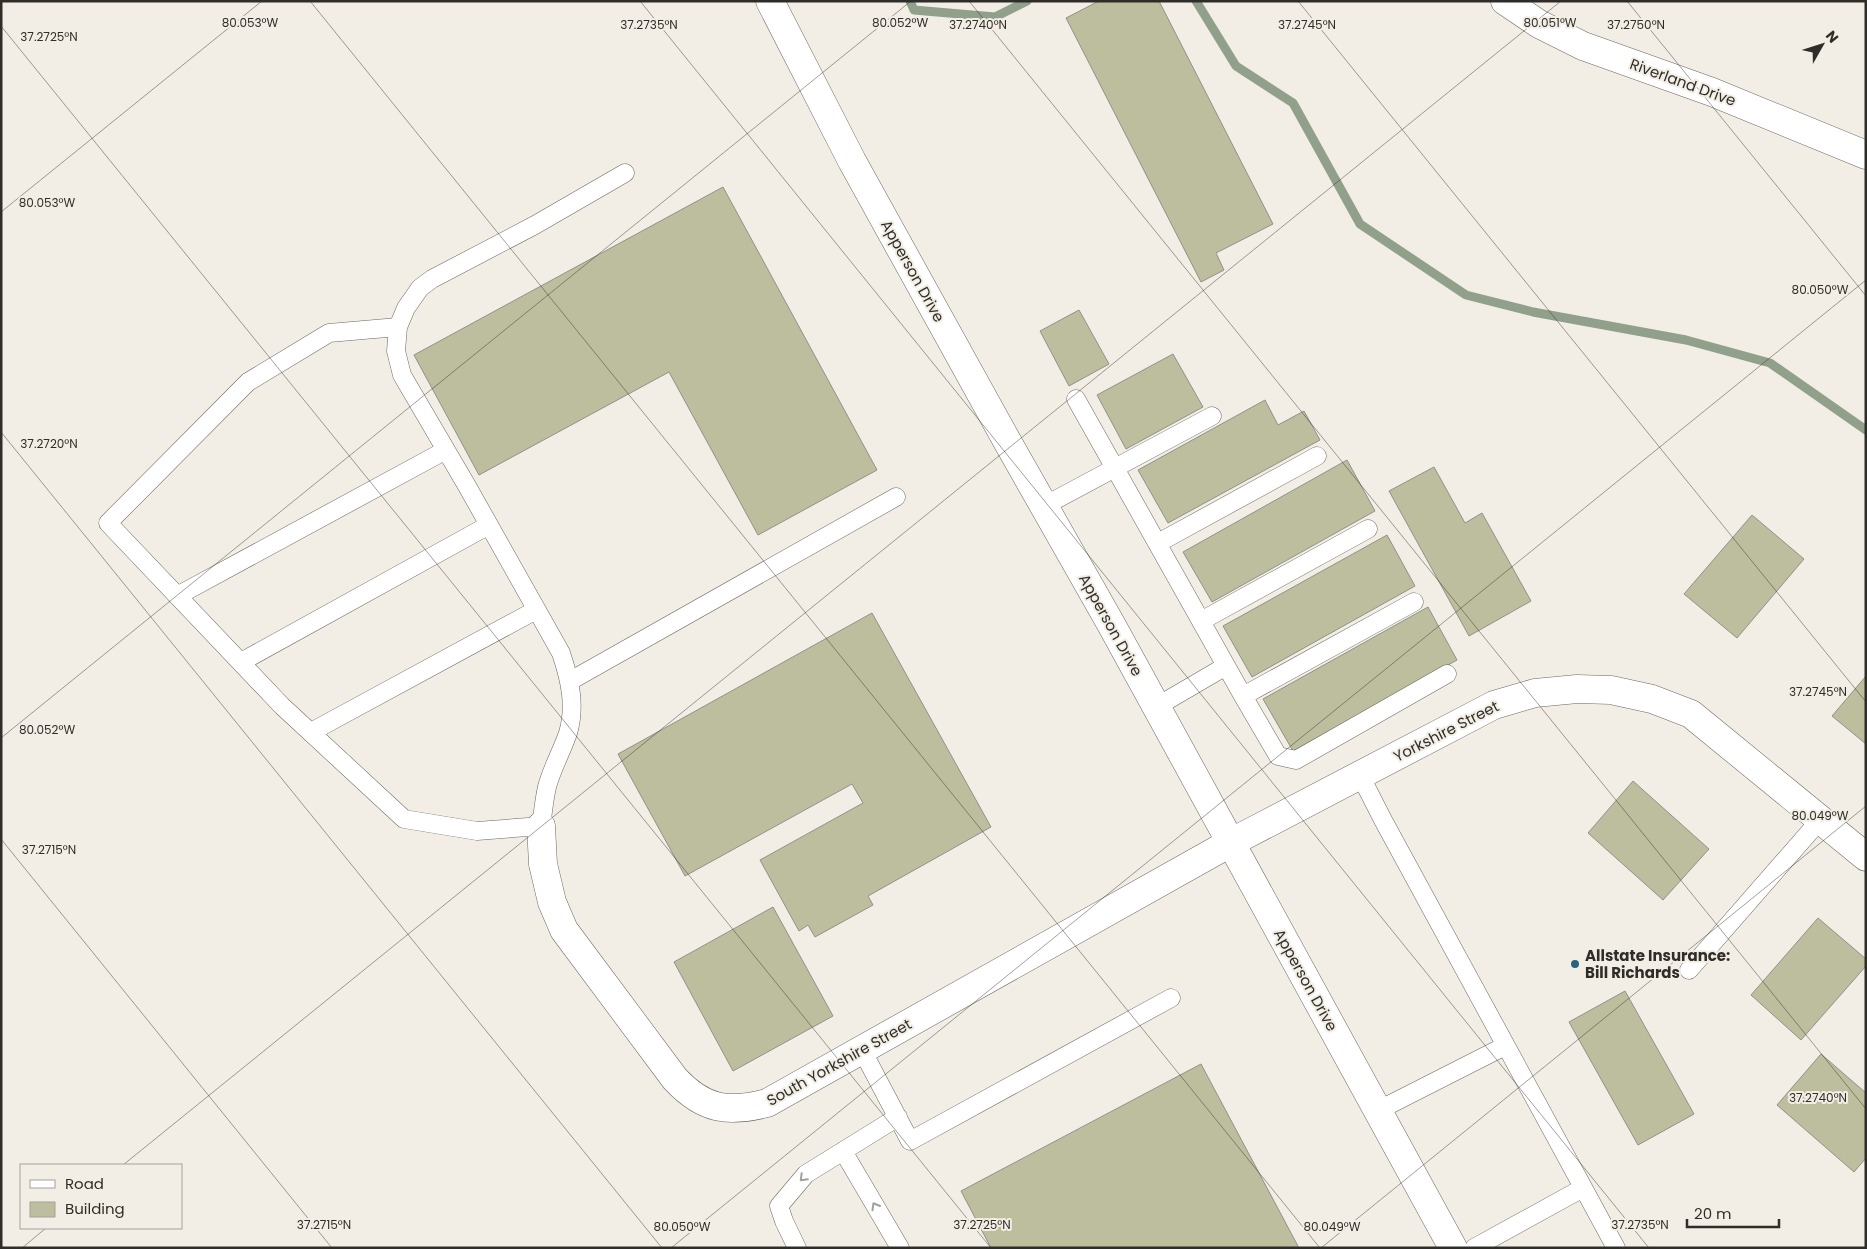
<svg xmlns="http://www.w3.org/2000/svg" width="1867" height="1249" font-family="Poppins,sans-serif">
<rect width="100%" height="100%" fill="#f3eee5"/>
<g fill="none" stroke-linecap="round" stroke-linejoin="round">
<path stroke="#91a08b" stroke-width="9" d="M 910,1 L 914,10 L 995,17 L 1027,1
M 1196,1 L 1236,66 L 1293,103 L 1360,224 L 1466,295 L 1533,312 L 1686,340 L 1770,363 L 1866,430"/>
</g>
<path fill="#bdbe9e" stroke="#909188" d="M 1099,1 L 1159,1 L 1273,224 L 1216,253 L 1224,270 L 1201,282 L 1066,18 Z
M 723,187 L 877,470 L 758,535 L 669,372 L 479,475 L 414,355 Z
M 1079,310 L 1109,364 L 1069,386 L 1040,331 Z
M 1173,354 L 1203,407 L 1126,449 L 1097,395 Z
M 1265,400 L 1278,425 L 1304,411 L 1320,440 L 1168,523 L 1138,470 Z
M 1347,460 L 1375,511 L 1212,602 L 1183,552 Z
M 1434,467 L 1465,523 L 1482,513 L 1531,601 L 1469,636 L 1389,491 Z
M 1752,515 L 1804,559 L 1737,638 L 1684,594 Z
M 1387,535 L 1415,586 L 1252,677 L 1223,626 Z
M 1428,607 L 1457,660 L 1293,751 L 1263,699 Z
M 872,613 L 991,827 L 868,896 L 873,905 L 815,937 L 808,925 L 799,931 L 760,860 L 863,803 L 852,784 L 685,876 L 618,754 Z
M 1866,676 L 1866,744 L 1832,716 Z
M 1633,781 L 1709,849 L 1663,900 L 1588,833 Z
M 773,907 L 833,1016 L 733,1071 L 674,962 Z
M 1818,918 L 1866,959 L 1866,966 L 1801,1040 L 1751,995 Z
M 1625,991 L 1694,1114 L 1638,1145 L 1569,1022 Z
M 1821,1054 L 1866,1093 L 1866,1158 L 1854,1172 L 1777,1105 Z
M 1201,1064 L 1299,1248 L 991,1248 L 961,1191 Z"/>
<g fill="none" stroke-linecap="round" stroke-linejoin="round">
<defs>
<path id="service" d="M 398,327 L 329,333 L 248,382 L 108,523 L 282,706 L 404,819 L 477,831 L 541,826 C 543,813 544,800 547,787 C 552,768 562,751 568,733 C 576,706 570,680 561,653 L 467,486 L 402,375 L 396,351 L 398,327 L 406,308 L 420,288 L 432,279 L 535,225 L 625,173
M 1076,399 L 1243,696 L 1278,756 L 1296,760 L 1447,674
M 1044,506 L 1212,416
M 1158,543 L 1317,456
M 177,596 L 446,450
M 1201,621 L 1368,529
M 241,662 L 489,525
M 570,681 L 896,497
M 1243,696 L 1414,602
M 1156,707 L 1226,666
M 311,732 L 536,610
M 1360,775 L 1383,820 L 1616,1248
M 1689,970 L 1820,820
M 862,1050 L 910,1141 L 1171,998
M 1377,1111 L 1505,1046
M 843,1151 L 900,1248
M 797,1248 L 784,1221 L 779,1206 L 806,1174 L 898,1117
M 1474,1248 L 1583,1188"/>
<path id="minor" d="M 1505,1 L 1539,24 L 1583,46 L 1712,92 L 1866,155
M 541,826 L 543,864 L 552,902 L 564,930 L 675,1079 C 704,1110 728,1113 767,1103 L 1230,843 L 1494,705 L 1535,693 L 1577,689 L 1611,690 L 1652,699 L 1691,714 L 1866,857"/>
<path id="primary" d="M 770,1 L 852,161 L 1007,441 L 1111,624 L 1453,1248"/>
</defs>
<use href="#service" stroke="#6b675f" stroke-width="19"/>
<use href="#minor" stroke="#6b675f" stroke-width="29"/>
<use href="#primary" stroke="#6b675f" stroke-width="29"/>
<use href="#service" stroke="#fff" stroke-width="18"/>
<use href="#minor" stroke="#fff" stroke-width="28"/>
<use href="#primary" stroke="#fff" stroke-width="28"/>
</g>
<defs><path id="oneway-chevron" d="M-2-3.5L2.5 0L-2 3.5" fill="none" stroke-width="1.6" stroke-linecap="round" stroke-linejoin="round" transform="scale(1.25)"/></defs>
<g stroke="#a1a09f">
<use href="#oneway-chevron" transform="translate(803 1178) rotate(135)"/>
<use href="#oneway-chevron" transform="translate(875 1206) rotate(-120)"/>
</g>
<path fill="none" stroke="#2f2d29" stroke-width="1" stroke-opacity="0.45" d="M 310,1 L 1320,1248M 640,1 L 1649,1248M 969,1 L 1866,1109M 1298,1 L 1866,702M 1627,1 L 1866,296M 1,26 L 991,1248M 1,212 L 262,1M 1,432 L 662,1248M 1,738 L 911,1M 1,839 L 332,1248M 123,1165 L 1561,1M 1,1245 L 3,1248M 22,1248 L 46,1228M 671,1248 L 1866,280M 1321,1248 L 1866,806"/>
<circle fill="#27647b" stroke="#f3eee5" stroke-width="2" cx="1575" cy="964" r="5"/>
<g text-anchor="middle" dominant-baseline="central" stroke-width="4" stroke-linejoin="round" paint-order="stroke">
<g font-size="15" fill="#2f2d29" stroke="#f3eee5">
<text transform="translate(1683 82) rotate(20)">Riverland Drive</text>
<text transform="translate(913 271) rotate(61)">Apperson Drive</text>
<text transform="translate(1111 625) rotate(61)">Apperson Drive</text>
<text transform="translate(1446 731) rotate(-27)">Yorkshire Street</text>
<text transform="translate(1306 980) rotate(61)">Apperson Drive</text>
<text transform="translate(839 1062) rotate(-29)">South Yorkshire Street</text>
</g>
<g font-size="15" font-weight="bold" fill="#2f2d29" stroke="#f3eee5" text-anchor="start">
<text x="1585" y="955">Allstate Insurance:<tspan x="1585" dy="17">Bill Richards</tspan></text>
</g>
</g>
<g font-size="12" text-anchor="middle" fill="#2f2d29" stroke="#f3eee5" stroke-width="4" stroke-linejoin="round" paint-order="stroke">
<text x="250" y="27">80.053°W</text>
<text x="900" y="27">80.052°W</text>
<text x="1550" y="27">80.051°W</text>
<text x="649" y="29">37.2735°N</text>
<text x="978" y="29">37.2740°N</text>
<text x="1307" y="29">37.2745°N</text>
<text x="1636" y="29">37.2750°N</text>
<text x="49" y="41">37.2725°N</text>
<text x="47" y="207">80.053°W</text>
<text x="1820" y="294">80.050°W</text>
<text x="49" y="448">37.2720°N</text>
<text x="1818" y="696">37.2745°N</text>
<text x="47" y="734">80.052°W</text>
<text x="1820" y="820">80.049°W</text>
<text x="49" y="854">37.2715°N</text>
<text x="1818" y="1102">37.2740°N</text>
<text x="324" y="1229">37.2715°N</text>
<text x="982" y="1229">37.2725°N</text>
<text x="1640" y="1229">37.2735°N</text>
<text x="682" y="1231">80.050°W</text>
<text x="1332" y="1231">80.049°W</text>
</g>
<rect width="1867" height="1249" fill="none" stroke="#2f2d29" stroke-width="5"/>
<rect x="20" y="1164" width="162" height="65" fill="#f3eee5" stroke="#a5a19a"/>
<rect x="30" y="1180" width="25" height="8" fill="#ffffff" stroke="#a5a19a"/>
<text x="65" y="1189" font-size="15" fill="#2f2d29">Road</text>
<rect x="30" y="1202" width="25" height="15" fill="#bdbe9e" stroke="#a5a19a"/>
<text x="65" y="1214" font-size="15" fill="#2f2d29">Building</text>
<g transform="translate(1822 45) rotate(51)" stroke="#f3eee5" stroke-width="4" paint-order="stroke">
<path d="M0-4L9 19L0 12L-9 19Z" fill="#2f2d29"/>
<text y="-8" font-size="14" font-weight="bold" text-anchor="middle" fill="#2f2d29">N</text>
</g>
<path d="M1687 1219v8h92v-8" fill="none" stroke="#2f2d29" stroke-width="2.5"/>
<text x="1694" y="1219" font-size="15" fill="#2f2d29" stroke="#f3eee5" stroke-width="4" paint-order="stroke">20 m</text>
</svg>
